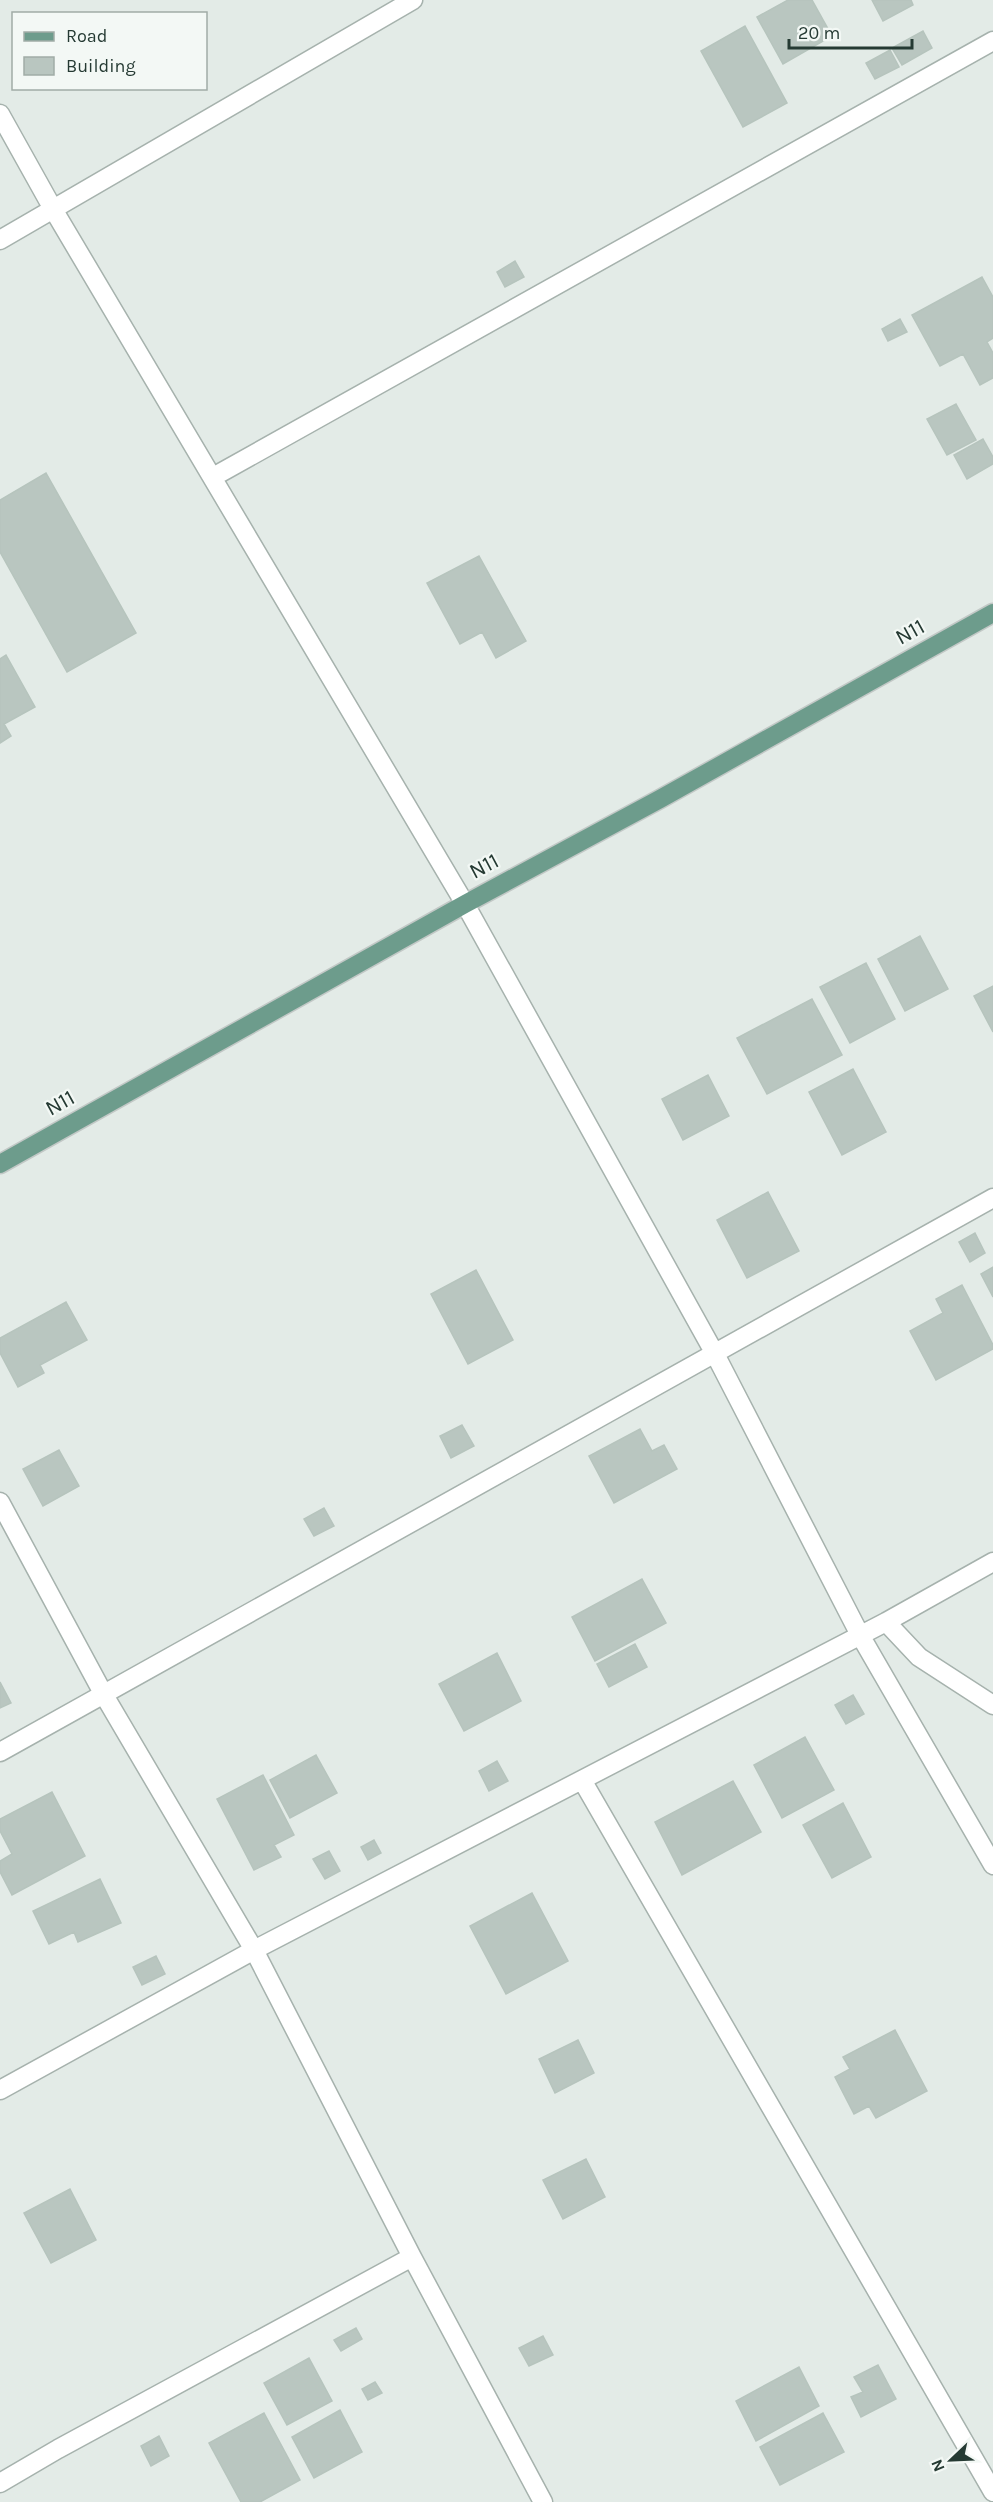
<svg xmlns="http://www.w3.org/2000/svg" width="993" height="2502" font-family="Karla,sans-serif">
<rect width="100%" height="100%" fill="#e3ebe7"/>
<path fill="#b9c6c0" stroke="#b6c4bd" stroke-width="1.5" d="M 788,0 L 812,0 L 832,36 L 783,64 L 757,17 Z
M 872,0 L 911,0 L 913,5 L 883,21 Z
M 745,26 L 787,103 L 743,127 L 701,51 Z
M 923,31 L 932,48 L 902,65 L 892,48 Z
M 890,50 L 899,67 L 875,79 L 866,63 Z
M 515,261 L 524,277 L 505,287 L 497,272 Z
M 982,277 L 993,297 L 993,338 L 987,342 L 993,353 L 993,378 L 980,385 L 963,354 L 940,366 L 912,315 Z
M 900,319 L 907,332 L 888,341 L 882,329 Z
M 956,404 L 976,440 L 947,455 L 927,419 Z
M 983,439 L 993,457 L 993,464 L 967,479 L 954,455 Z
M 46,473 L 136,633 L 67,672 L 0,552 L 0,500 Z
M 479,556 L 526,641 L 496,658 L 482,632 L 460,644 L 427,583 Z
M 6,655 L 35,707 L 4,724 L 11,736 L 0,743 L 0,659 Z
M 920,936 L 948,989 L 905,1011 L 878,959 Z
M 866,963 L 895,1019 L 850,1043 L 820,987 Z
M 993,986 L 993,1032 L 974,996 Z
M 812,999 L 842,1055 L 767,1094 L 737,1038 Z
M 853,1069 L 886,1132 L 842,1155 L 809,1092 Z
M 708,1075 L 729,1116 L 683,1140 L 662,1099 Z
M 768,1192 L 799,1251 L 747,1278 L 717,1220 Z
M 975,1233 L 985,1253 L 970,1262 L 959,1242 Z
M 993,1267 L 993,1297 L 981,1274 Z
M 476,1270 L 513,1340 L 468,1364 L 431,1294 Z
M 962,1285 L 993,1345 L 993,1349 L 936,1380 L 910,1331 L 943,1313 L 936,1299 Z
M 66,1302 L 87,1340 L 40,1365 L 44,1373 L 18,1387 L 0,1353 L 0,1338 Z
M 462,1425 L 474,1446 L 451,1458 L 440,1436 Z
M 640,1429 L 652,1451 L 664,1445 L 677,1469 L 614,1503 L 589,1456 Z
M 59,1450 L 79,1486 L 43,1506 L 23,1469 Z
M 324,1508 L 334,1526 L 314,1536 L 304,1519 Z
M 642,1579 L 666,1623 L 595,1661 L 572,1617 Z
M 635,1644 L 647,1667 L 609,1687 L 597,1664 Z
M 497,1653 L 521,1701 L 464,1731 L 439,1684 Z
M 0,1682 L 11,1703 L 0,1708 Z
M 853,1695 L 864,1714 L 846,1724 L 835,1705 Z
M 805,1737 L 834,1790 L 782,1818 L 754,1765 Z
M 316,1755 L 337,1793 L 290,1818 L 270,1780 Z
M 497,1761 L 508,1781 L 489,1791 L 479,1771 Z
M 263,1775 L 294,1835 L 274,1845 L 281,1857 L 254,1870 L 217,1799 Z
M 733,1781 L 761,1832 L 682,1875 L 655,1822 Z
M 52,1792 L 85,1856 L 12,1895 L 0,1872 L 0,1861 L 12,1854 L 0,1831 L 0,1819 Z
M 843,1803 L 871,1857 L 832,1878 L 803,1825 Z
M 374,1840 L 381,1853 L 368,1860 L 361,1847 Z
M 329,1851 L 340,1871 L 325,1879 L 313,1859 Z
M 100,1879 L 121,1923 L 78,1942 L 74,1932 L 49,1944 L 33,1911 Z
M 532,1893 L 568,1961 L 506,1994 L 470,1926 Z
M 156,1956 L 165,1974 L 142,1985 L 133,1967 Z
M 895,2030 L 927,2091 L 876,2118 L 869,2106 L 854,2114 L 835,2077 L 850,2069 L 843,2057 Z
M 578,2040 L 594,2073 L 555,2093 L 539,2059 Z
M 586,2159 L 605,2197 L 563,2219 L 543,2180 Z
M 70,2189 L 96,2240 L 51,2263 L 24,2213 Z
M 356,2328 L 362,2339 L 341,2351 L 334,2340 Z
M 543,2336 L 553,2355 L 529,2366 L 519,2348 Z
M 309,2358 L 332,2401 L 287,2425 L 264,2383 Z
M 878,2365 L 896,2399 L 861,2417 L 851,2397 L 863,2392 L 854,2377 Z
M 799,2367 L 819,2406 L 756,2441 L 736,2401 Z
M 375,2382 L 382,2393 L 368,2400 L 362,2389 Z
M 340,2410 L 362,2452 L 314,2478 L 292,2437 Z
M 264,2413 L 300,2480 L 260,2502 L 241,2502 L 209,2443 Z
M 823,2413 L 844,2452 L 780,2485 L 760,2447 Z
M 159,2436 L 169,2456 L 151,2466 L 141,2446 Z"/>
<g fill="none" stroke-linecap="round" stroke-linejoin="round">
<defs>
<path id="street" d="M 0,114 L 53,209 L 465,904 L 715,1354 L 860,1635 L 993,1865
M 0,240 L 413,0
M 213,477 L 993,41
M 0,1502 L 104,1695 L 254,1950 L 412,2257 L 543,2502
M 886,1622 L 919,1657 L 993,1705
M 0,1752 L 993,1198
M 582,1780 L 993,2492
M 0,2090 L 254,1950 L 886,1622 L 993,1562
M 0,2483 L 58,2449 L 412,2257"/>
<path id="primary" d="M 0,1164 L 465,904 L 660,799 L 993,613"/>
</defs>
<use href="#street" stroke="#a6b2ad" stroke-width="21"/>
<use href="#primary" stroke="#c2c8c6" stroke-width="21"/>
<use href="#street" stroke="#fff" stroke-width="18"/>
<use href="#primary" stroke="#6d9c8c" stroke-width="18"/>
</g>
<g text-anchor="middle" dominant-baseline="central" stroke-width="4.5" stroke-linejoin="round" paint-order="stroke">
<g font-size="22" fill="#253a33" stroke="#f3f8f5">
<text transform="translate(910 632) rotate(-29)">N11</text>
<text transform="translate(484 866) rotate(-28)">N11</text>
<text transform="translate(60 1103) rotate(-29)">N11</text>
</g>
</g>
<rect x="12" y="12" width="195" height="78" fill="#f3f8f5" stroke="#a1aca7" stroke-width="1.5"/>
<rect x="24" y="32" width="30" height="9" fill="#6d9c8c" stroke="#a1aca7" stroke-width="1.5"/>
<text x="66" y="42" font-size="18" fill="#253a33">Road</text>
<rect x="24" y="57" width="30" height="18" fill="#b9c6c0" stroke="#a1aca7" stroke-width="1.5"/>
<text x="66" y="72" font-size="18" fill="#253a33">Building</text>
<g transform="translate(951 2460) rotate(247)" stroke="#f3f8f5" stroke-width="4.5" paint-order="stroke">
<path d="M0-4.5L10 22L0 15L-10 22Z" fill="#253a33"/>
<text y="-9" font-size="16" font-weight="bold" text-anchor="middle" fill="#253a33">N</text>
</g>
<path d="M789 39v9h123v-9" fill="none" stroke="#253a33" stroke-width="3"/>
<text x="798" y="39" font-size="18" fill="#253a33" stroke="#f3f8f5" stroke-width="4.5" paint-order="stroke">20 m</text>
</svg>
